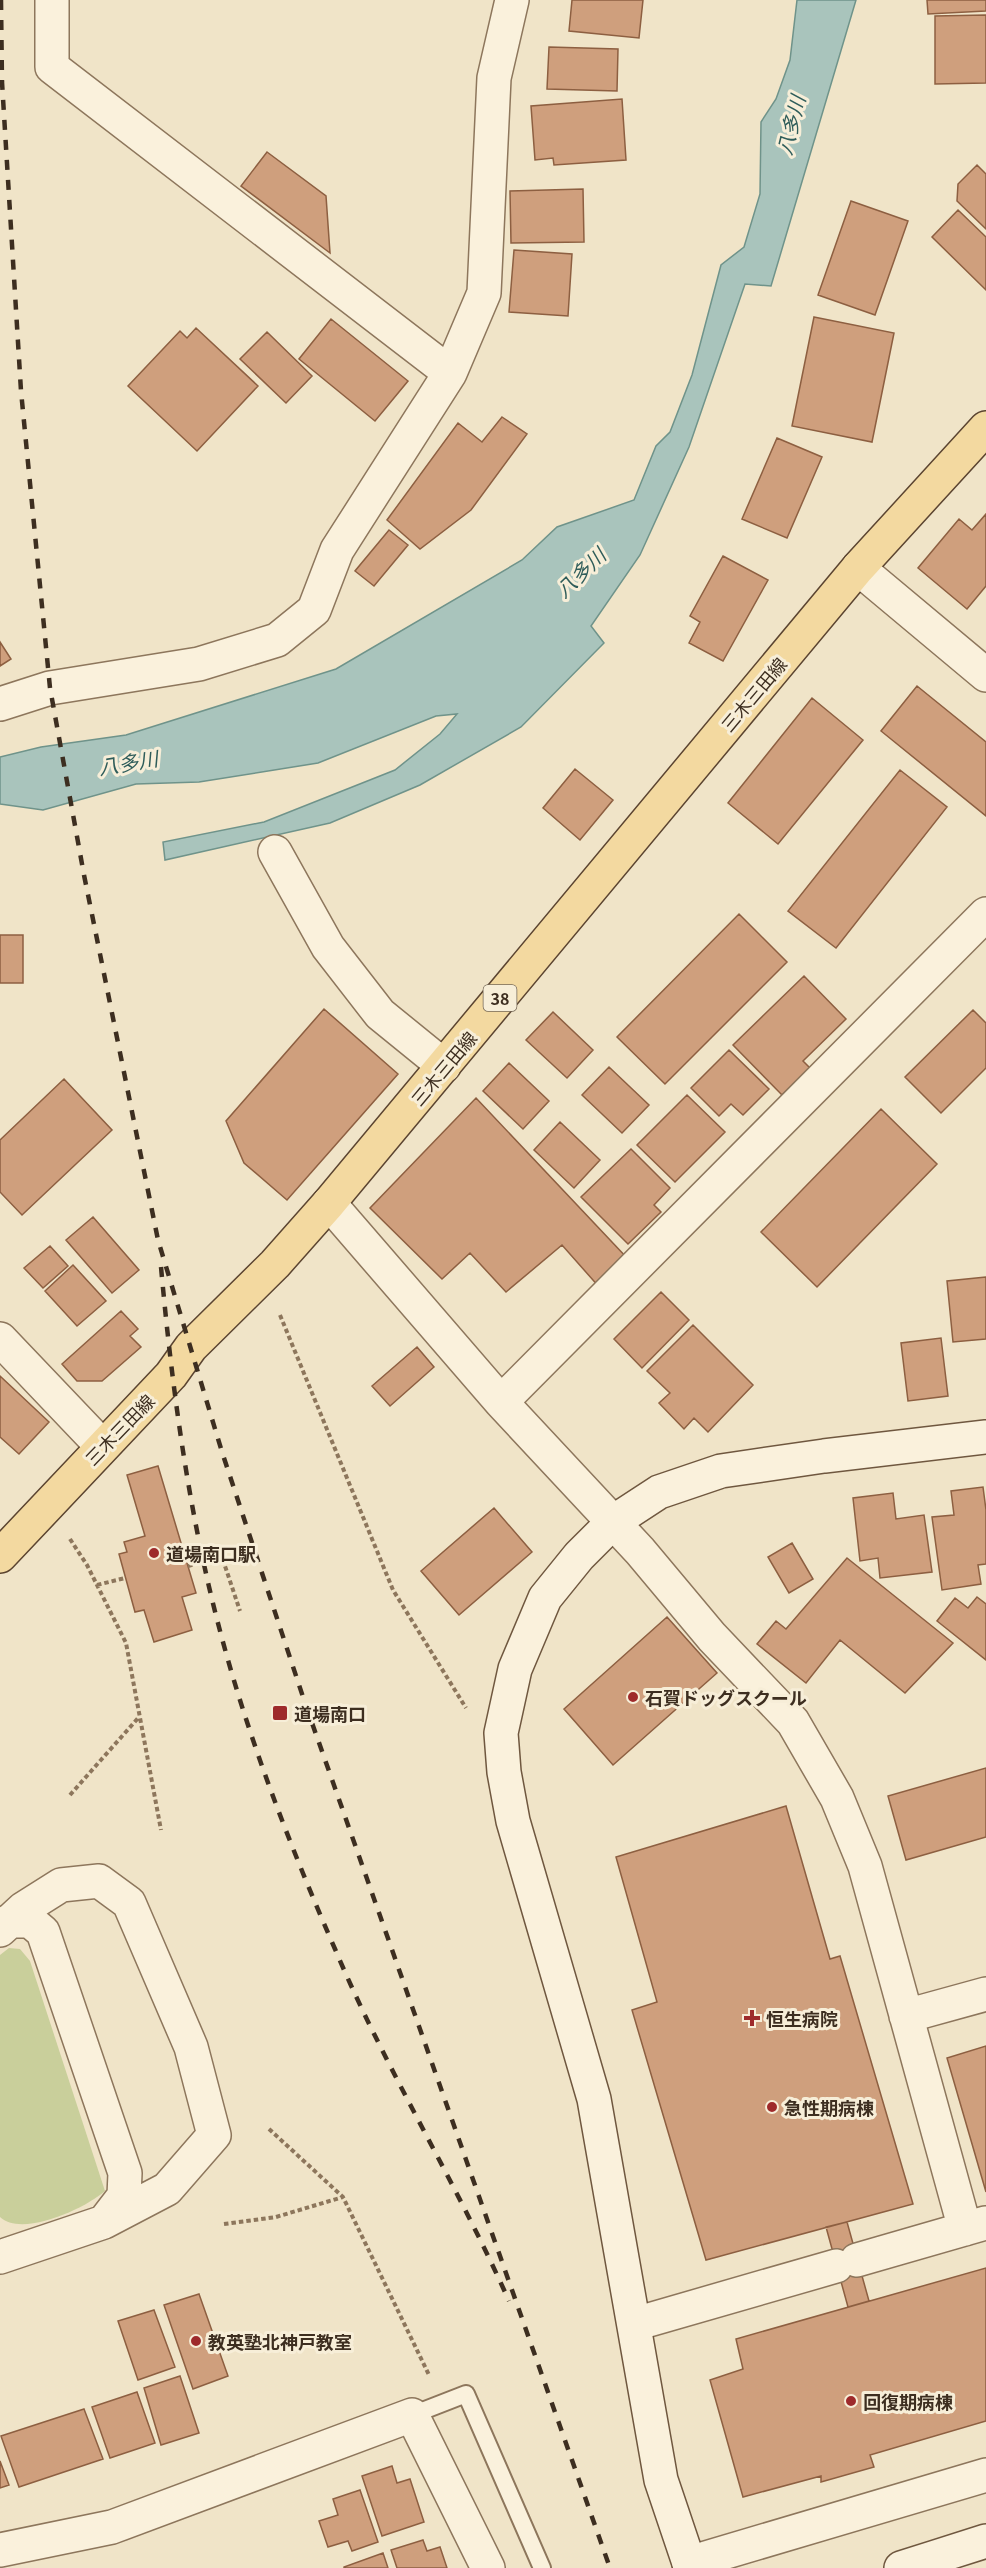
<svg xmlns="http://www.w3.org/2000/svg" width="986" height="2568" font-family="Georgia,'Noto Sans JP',serif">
<rect width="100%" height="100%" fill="#f0e4c8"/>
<path fill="#c9cf9b" d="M 9,1948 L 20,1949 L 30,1961 L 105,2191 C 86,2208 22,2238 0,2217 L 0,1955 Z"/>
<path fill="#a9c4bc" stroke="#6f938a" stroke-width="1.5" d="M 797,0 L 856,0 L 771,286 L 745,284 L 689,447 L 640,555 L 591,626 L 604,643 L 521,727 L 420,785 L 330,823 L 165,860 L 163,842 L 264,822 L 395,770 L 440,734 L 457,714 L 436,716 L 318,763 L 199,782 L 136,784 L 43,810 L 0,804 L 0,757 L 41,747 L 126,735 L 336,669 L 522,560 L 557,527 L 634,500 L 656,446 L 670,432 L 692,375 L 721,265 L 744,247 L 760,194 L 761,122 L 776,99 L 790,60 Z"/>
<path fill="#cf9f7d" stroke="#8d5f41" stroke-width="1.5" d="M 572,0 L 643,0 L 639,38 L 569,31 Z
M 927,0 L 986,0 L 986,11 L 928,14 Z
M 986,15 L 986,83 L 935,84 L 935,16 Z
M 549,47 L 618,49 L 617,91 L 547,89 Z
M 622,99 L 626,160 L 554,165 L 553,158 L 535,160 L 531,106 Z
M 267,152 L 326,196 L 330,253 L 241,186 Z
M 977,165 L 986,174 L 986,229 L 957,201 L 958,184 Z
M 583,189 L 584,242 L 511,243 L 510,191 Z
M 851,201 L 908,221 L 875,315 L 818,295 Z
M 958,210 L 986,237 L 986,290 L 932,237 Z
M 514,250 L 572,254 L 568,316 L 509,312 Z
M 814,317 L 894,333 L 872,442 L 792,426 Z
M 331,319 L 408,381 L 375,421 L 299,359 Z
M 196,328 L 258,386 L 197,451 L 128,386 L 180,331 L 187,338 Z
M 267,332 L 312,376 L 286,403 L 240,359 Z
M 502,417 L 527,434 L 471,510 L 420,549 L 387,520 L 458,423 L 482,442 Z
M 777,438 L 822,457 L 787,538 L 742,519 Z
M 986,514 L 986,586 L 967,609 L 918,568 L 959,519 L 972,530 Z
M 389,530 L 408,545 L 374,586 L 355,571 Z
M 723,556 L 768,580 L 723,661 L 689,643 L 700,622 L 690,616 Z
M 0,642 L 11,659 L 0,666 Z
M 917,686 L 986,742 L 986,816 L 881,731 Z
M 812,698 L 863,740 L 778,844 L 728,803 Z
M 575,769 L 613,800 L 580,840 L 543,808 Z
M 900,770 L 947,807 L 836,948 L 788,911 Z
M 739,914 L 787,962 L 665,1084 L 617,1037 Z
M 0,935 L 23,935 L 23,983 L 0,983 Z
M 804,976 L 846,1019 L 803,1061 L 810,1068 L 782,1095 L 733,1045 Z
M 324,1009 L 398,1074 L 287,1200 L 244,1163 L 226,1121 Z
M 973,1010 L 986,1023 L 986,1068 L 941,1113 L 905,1077 Z
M 553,1012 L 593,1050 L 567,1078 L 526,1040 Z
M 729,1050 L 769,1089 L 743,1115 L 731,1104 L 719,1116 L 691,1088 Z
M 509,1063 L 549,1101 L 523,1129 L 483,1091 Z
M 609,1067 L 649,1105 L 622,1133 L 582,1095 Z
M 64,1079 L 112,1130 L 22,1215 L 0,1192 L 0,1140 Z
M 687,1095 L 725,1132 L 675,1182 L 637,1145 Z
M 476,1098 L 628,1259 L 600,1288 L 562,1245 L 506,1292 L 470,1253 L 442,1279 L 370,1208 Z
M 881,1109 L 937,1164 L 817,1287 L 761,1232 Z
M 560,1122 L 600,1160 L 574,1188 L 534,1150 Z
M 631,1149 L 670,1188 L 654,1205 L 661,1212 L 628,1244 L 581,1197 Z
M 93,1217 L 139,1270 L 112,1293 L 66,1240 Z
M 50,1246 L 68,1266 L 43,1288 L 24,1268 Z
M 73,1265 L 106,1301 L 77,1326 L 45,1291 Z
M 986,1277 L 986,1339 L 953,1342 L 947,1281 Z
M 661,1292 L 689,1320 L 642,1368 L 614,1339 Z
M 121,1311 L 138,1329 L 130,1336 L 141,1347 L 102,1381 L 77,1381 L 62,1364 Z
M 693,1325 L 753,1385 L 708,1432 L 694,1418 L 684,1429 L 659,1403 L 670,1393 L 647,1371 Z
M 941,1338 L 948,1396 L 908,1401 L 901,1343 Z
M 417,1347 L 434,1367 L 390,1406 L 372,1386 Z
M 0,1376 L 49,1422 L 19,1454 L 0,1437 Z
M 158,1466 L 196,1593 L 182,1597 L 192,1630 L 154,1642 L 144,1610 L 135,1612 L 119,1554 L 127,1552 L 124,1542 L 145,1536 L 127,1475 Z
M 983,1487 L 986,1510 L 986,1564 L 978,1565 L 981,1584 L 942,1590 L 932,1517 L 954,1515 L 951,1491 Z
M 893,1493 L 896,1519 L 924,1515 L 932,1572 L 880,1578 L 878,1558 L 860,1561 L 853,1498 Z
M 494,1508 L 532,1552 L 459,1615 L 421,1571 Z
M 792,1543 L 813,1579 L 789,1593 L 768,1557 Z
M 847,1558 L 953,1643 L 905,1693 L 840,1640 L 806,1683 L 757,1644 L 776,1621 L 786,1629 Z
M 977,1597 L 986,1604 L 986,1660 L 937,1621 L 955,1598 L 968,1608 Z
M 667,1617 L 717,1673 L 613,1765 L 564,1709 Z
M 986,1768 L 986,1837 L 906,1860 L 888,1796 Z
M 786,1806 L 830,1959 L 840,1956 L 913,2204 L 706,2260 L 632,2010 L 657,2002 L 616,1857 Z
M 986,2046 L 986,2192 L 947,2058 Z
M 847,2222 L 869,2301 L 848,2307 L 826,2227 Z
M 986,2268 L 986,2421 L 870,2455 L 874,2467 L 821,2482 L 821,2476 L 743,2497 L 710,2380 L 743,2369 L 736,2339 Z
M 199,2294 L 228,2376 L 193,2389 L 164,2305 Z
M 154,2310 L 175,2367 L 138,2380 L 118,2321 Z
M 180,2376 L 199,2433 L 161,2445 L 144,2388 Z
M 137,2392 L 155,2443 L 110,2458 L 92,2407 Z
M 84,2409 L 103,2459 L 19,2487 L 1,2436 Z
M 0,2461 L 9,2485 L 0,2488 Z
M 392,2466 L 397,2483 L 410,2479 L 424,2522 L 382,2536 L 362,2476 Z
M 360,2490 L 378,2542 L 352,2551 L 348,2541 L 328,2547 L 319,2521 L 338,2515 L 333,2499 Z
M 423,2540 L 427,2551 L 440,2547 L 447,2568 L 397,2568 L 391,2550 Z
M 383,2553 L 388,2568 L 344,2568 L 344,2567 Z"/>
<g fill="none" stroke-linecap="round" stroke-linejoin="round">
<defs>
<path id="lane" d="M 412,2415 L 466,2394 L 542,2568"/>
<path id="street" d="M 450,373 L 484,293 L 494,78 L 512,0
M 858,568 L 986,675
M 0,704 L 50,688 L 199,664 L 277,640 L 314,610 L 337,550 L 450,373 L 52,67 L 52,0
M 275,852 L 328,947 L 380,1014 L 444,1066
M 329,1203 L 501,1402 L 640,1551 L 712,1637 L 793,1722 L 837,1798 L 865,1866 L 965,2229
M 0,1339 L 102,1446
M 501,1402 L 986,914
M 9,1921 L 30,1921 L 43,1932 L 125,2173 L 124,2196 L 104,2222
M 0,1930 L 23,1909 L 61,1885 L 99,1881 L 129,1903 L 191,2047 L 214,2135 L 167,2189 L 104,2222 L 0,2257
M 906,2016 L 986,1994
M 857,2260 L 985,2223
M 635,2324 L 836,2266
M 0,2550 L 112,2527 L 412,2415 L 488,2568
M 690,2568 L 689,2563 L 986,2475"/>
<path id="secondary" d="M 689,2563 L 661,2480 L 594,2099 L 513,1821 L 504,1772 L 501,1733 L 515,1669 L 545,1598 L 579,1556 L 613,1522 L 659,1492 L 721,1471 L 824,1456 L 986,1437
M 901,2568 L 986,2541"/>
<path id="primary" d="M 0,1556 L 171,1375 L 191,1347 L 275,1264 L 329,1203 L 858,568 L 986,428"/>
</defs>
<use href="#lane" stroke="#8d765c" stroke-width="20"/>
<use href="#street" stroke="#8d765c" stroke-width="36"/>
<use href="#secondary" stroke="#6f573f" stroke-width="36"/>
<use href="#primary" stroke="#5b4430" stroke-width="36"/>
<path stroke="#8d765c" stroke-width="4" stroke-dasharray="4.5 3" stroke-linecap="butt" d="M 280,1315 L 393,1590 L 466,1708
M 70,1539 L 87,1565 L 126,1643 L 161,1830
M 188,1566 L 222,1557 L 240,1611
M 97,1585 L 125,1578
M 70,1795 L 139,1717
M 269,2129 L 343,2197 L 429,2375
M 224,2224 L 276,2217 L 343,2197"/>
<use href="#lane" stroke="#faf1dc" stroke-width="16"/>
<use href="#street" stroke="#faf1dc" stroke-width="33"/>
<use href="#secondary" stroke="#faf1dc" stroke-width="33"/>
<use href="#primary" stroke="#f3d9a0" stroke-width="33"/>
<path stroke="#3d2e20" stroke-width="4.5" stroke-dasharray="10 10" stroke-linecap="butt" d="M 1,0 L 2,82 L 21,391 L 50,688 L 84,875 L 158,1240 L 222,1452 L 305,1703 L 610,2568
M 161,1267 C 172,1387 188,1509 219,1627 C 247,1735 290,1846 335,1949 C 386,2070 456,2182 509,2301"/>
</g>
<g fill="#9e2a2b" stroke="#f7eed8" stroke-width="2">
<circle cx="154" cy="1553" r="6"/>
<circle cx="633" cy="1697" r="6"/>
<rect x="272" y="1705" width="16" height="16" rx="3"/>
<path d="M749 2009h6v6h6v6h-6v6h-6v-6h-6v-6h6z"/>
<circle cx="772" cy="2107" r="6"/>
<circle cx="196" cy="2341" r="6"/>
<circle cx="851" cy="2401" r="6"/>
</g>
<g text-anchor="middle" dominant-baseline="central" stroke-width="6" stroke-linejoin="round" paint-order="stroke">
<rect fill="#f7eed8" stroke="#756857" stroke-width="1.5" x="483.5" y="985" width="33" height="26" rx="4.5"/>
<g font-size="16" font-weight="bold" fill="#3d2e20">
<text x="500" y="998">38</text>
</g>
<g font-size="18" fill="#3d2e20" stroke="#f7eed8">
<text transform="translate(753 694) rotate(-50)">三木三田線</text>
<text transform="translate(443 1068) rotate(-50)">三木三田線</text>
<text transform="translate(119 1429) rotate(-46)">三木三田線</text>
</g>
<g font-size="18" font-weight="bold" fill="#3d2e20" stroke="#f7eed8" text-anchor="start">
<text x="166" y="1553">道場南口駅</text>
<text x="645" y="1697">石賀ドッグスクール</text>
<text x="294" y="1713">道場南口</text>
<text x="766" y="2018">恒生病院</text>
<text x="784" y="2107">急性期病棟</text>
<text x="208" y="2341">教英塾北神戸教室</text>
<text x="863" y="2401">回復期病棟</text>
</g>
<g font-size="20" font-style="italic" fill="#2f5d5a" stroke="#f7eed8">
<text transform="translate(790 125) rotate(-76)">八多川</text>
<text transform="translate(580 572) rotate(-44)">八多川</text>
<text transform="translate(128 762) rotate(-9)">八多川</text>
</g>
</g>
</svg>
